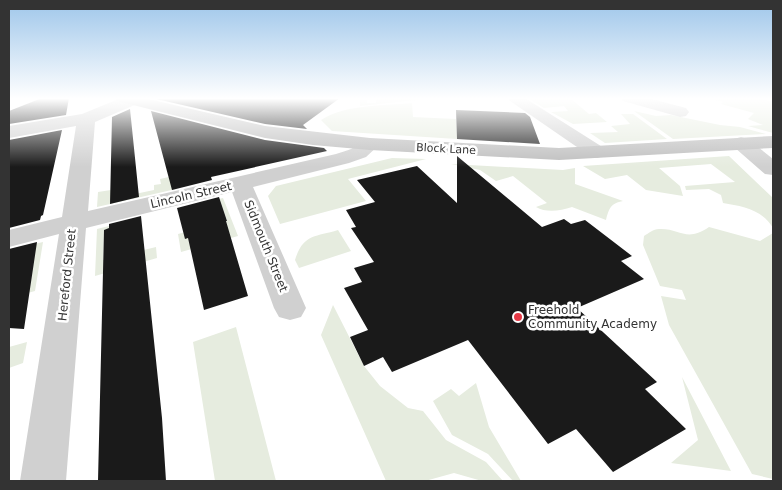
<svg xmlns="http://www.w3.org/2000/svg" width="782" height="490" font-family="'DejaVu Sans',sans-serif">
<rect width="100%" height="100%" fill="#fff"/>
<path fill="#e6ecdf" d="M 376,98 L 434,98 L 360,106 L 360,100 L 367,100 L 367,103 L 376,103 Z
M 528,98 L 570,98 L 589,114 L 596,113 L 607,122 L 573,124 L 551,112 L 568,111 L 564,106 L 544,108 Z
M 705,98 L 759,98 L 773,102 L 773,133 L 748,126 L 763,125 L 748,119 L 754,113 L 721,104 L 723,102 L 721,101 Z
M 412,103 L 413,117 L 456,119 L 457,139 L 332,131 L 321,120 C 346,104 383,106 412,103 Z
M 634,111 L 656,116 L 671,115 L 720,125 L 740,127 L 766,134 L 673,139 Z
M 621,114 L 633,114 L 667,139 L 605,143 L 590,133 L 618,132 L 611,126 L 630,124 Z
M 729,156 L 773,198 L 773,228 C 763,210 742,206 723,203 L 721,195 L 709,189 L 686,190 L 685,186 L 735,182 L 711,164 L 659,168 L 680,186 L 683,196 L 646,190 L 627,175 L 605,179 L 583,166 Z
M 392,158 L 426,159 L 348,179 L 366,201 L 280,224 L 268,196 L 276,186 Z
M 451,164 L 563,170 L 575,168 L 575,184 L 623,201 C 611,203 609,208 606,220 L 572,207 C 560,211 546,213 536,207 L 547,203 L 513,176 L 496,181 L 480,170 Z
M 173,176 L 176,189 L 97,207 L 98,192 L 111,190 L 111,199 L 154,190 L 154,185 L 161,184 L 160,179 Z
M 223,198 L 238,236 L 181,252 L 178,234 L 227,221 L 220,201 L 195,205 Z
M 129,221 L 129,224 L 104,230 L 103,260 L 156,247 L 157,258 L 95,276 L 97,229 Z
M 709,227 L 760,241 L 773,233 L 773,479 L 752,474 L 669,325 L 661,296 L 686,300 L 682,290 L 660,286 L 643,245 L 644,236 C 649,233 653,229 659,229 C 680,228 686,243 709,227 Z
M 338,230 L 351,251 L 299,268 L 295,260 C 303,234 315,237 338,230 Z
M 43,242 L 35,291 L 9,298 L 9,279 L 14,277 L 36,246 L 9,253 L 9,250 Z
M 333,305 L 364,366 L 380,386 L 408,408 L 423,411 L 446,440 L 486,462 L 503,481 L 482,481 L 454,473 L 425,481 L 386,481 L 321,335 Z
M 236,327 L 276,481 L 215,481 L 193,342 Z
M 27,342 L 23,363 L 9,368 L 9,347 Z
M 682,377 L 731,471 L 671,463 L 698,440 Z
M 476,383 L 489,427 L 521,481 L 513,481 L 488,454 L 452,435 L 433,401 L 451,389 L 459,396 Z"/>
<path fill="#1a1a1a" d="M 42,98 L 69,98 L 66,115 L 9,124 L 9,111 Z
M 152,98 L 340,98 L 303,125 L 307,129 L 265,124 Z
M 130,109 L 139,197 L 110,204 L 112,117 Z
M 456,110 L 525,113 L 530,117 L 540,144 L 457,139 Z
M 151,111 L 265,140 L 324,148 L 327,151 L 211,177 L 212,180 L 172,190 Z
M 62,130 L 43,215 L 41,216 L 40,220 L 9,228 L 9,140 Z
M 457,156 L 542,227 L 564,219 L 571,224 L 585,220 L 632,256 L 621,261 L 644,279 L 577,308 L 657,382 L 645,389 L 686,429 L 613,472 L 576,429 L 548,444 L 468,340 L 392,372 L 383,357 L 364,366 L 350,337 L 368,330 L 344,288 L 362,282 L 354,268 L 374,262 L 351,228 L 356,227 L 346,210 L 375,202 L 357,180 L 417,166 L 457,203 Z
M 219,197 L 227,221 L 226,221 L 248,296 L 204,310 L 188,238 L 185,239 L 177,208 Z
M 141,216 L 162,418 L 166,481 L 98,481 L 104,230 L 109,228 L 109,224 Z
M 37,242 L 24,329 L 9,328 L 9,249 Z"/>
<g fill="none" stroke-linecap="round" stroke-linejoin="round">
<path fill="#d0d0d0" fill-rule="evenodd" d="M 121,98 L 138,98 L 139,100 L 137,104 L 95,122 L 88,211 L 336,154 C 341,152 347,151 351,149 C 362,143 364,137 377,140 L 380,144 L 366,157 L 349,163 L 253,187 L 306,308 L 301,317 L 290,320 L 279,317 L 274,308 L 232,192 L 86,228 L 66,481 L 20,481 L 59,234 L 9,247 L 9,230 L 62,217 L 76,126 L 9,138 L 9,126 L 82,114 Z
M 506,98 L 525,98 L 604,148 L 607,152 L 604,156 L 597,158 L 590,156 Z
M 621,98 L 648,98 L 686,108 L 689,112 L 686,116 L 680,117 L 623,101 Z
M 741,137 L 748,139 L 773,159 L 773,175 L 765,174 L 734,147 L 731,143 L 734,139 Z"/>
<path fill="#bdbdbd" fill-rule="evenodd" d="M 115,98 L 144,98 L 265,126 L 370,138 L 559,148 L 773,136 L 773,148 L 559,160 L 370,150 L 313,145 L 265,138 L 117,101 Z"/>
<path stroke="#888" stroke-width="1" d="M 769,98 L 773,99"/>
</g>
<linearGradient id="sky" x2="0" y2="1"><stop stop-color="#9ec6ea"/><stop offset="0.59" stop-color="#fff"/><stop offset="1" stop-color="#fff" stop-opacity="0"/></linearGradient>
<rect width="782" height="167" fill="url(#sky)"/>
<circle fill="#e63946" stroke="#fff" stroke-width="2" cx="518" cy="317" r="5"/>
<g text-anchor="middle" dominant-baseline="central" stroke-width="5" stroke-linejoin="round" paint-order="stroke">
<g font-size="11" fill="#333" stroke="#fff">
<text transform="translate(446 149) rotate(3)">Block Lane</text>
</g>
<g font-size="12" fill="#333" stroke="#fff">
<text transform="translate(191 195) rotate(-13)">Lincoln Street</text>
<text transform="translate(266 246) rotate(68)">Sidmouth Street</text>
<text transform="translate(67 275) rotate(-84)">Hereford Street</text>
</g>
<g font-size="12" fill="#333" stroke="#fff" text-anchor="start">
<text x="528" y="310">Freehold<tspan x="528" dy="14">Community Academy</tspan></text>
</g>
</g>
<rect width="782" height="490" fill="none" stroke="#333333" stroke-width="20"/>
</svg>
